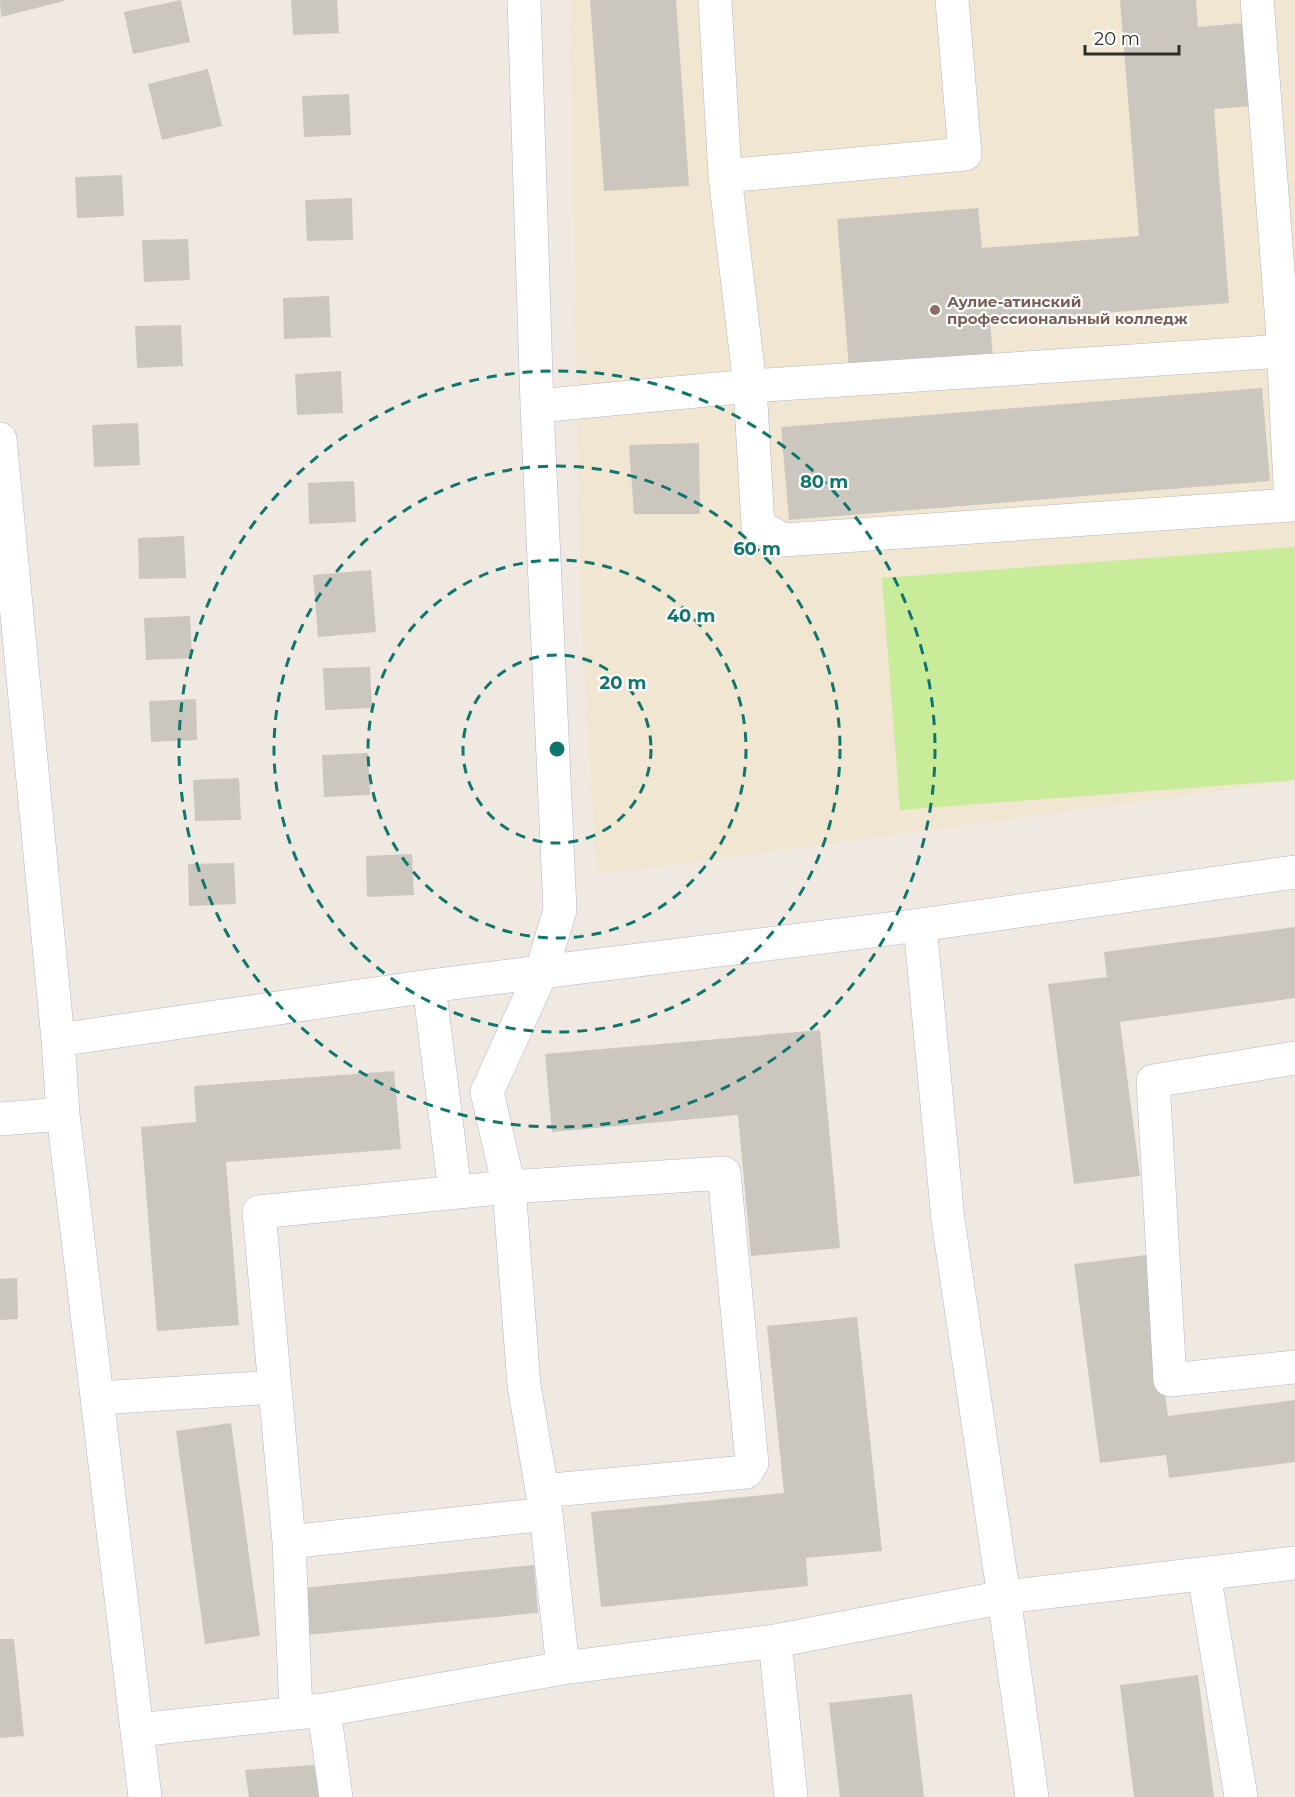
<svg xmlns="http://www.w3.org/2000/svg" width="1295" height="1797" font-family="Montserrat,sans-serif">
<rect width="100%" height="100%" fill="#efe9e1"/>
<path fill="#f0e6d1" d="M 570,0 L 1295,0 L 1295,781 L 597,875 L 581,620 Z"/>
<path fill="#c9ec9a" d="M 1295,547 L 1295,780 L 900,810 L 882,578 Z"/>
<path fill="#cbc7bf" d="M 0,0 L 64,0 L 64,1 L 1,17 Z
M 181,0 L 190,42 L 133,54 L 124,12 Z
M 291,0 L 337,0 L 339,33 L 293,35 Z
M 590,0 L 676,0 L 689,186 L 604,191 Z
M 1120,0 L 1196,0 L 1198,27 L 1243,23 L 1249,106 L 1214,109 L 1229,303 L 990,322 L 993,357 L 849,368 L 837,219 L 978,208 L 982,248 L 1139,236 Z
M 208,69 L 222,126 L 162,140 L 148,84 Z
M 349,94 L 351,135 L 304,137 L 302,96 Z
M 122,175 L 124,216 L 77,218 L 75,177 Z
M 352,198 L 353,240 L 307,241 L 305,200 Z
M 188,239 L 190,280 L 144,282 L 142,240 Z
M 329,296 L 331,337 L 284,339 L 283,298 Z
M 181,325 L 183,366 L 137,368 L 135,326 Z
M 341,371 L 343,413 L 297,415 L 295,374 Z
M 1262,388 L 1270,481 L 789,520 L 781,427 Z
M 138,423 L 140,465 L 94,467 L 92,425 Z
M 699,443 L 700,514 L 634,514 L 629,445 Z
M 354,481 L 356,522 L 309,524 L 308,483 Z
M 184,536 L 186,578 L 139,579 L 138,538 Z
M 371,570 L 376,632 L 318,637 L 313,575 Z
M 190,616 L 192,658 L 146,660 L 144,618 Z
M 370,667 L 372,708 L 325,710 L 323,668 Z
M 196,699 L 197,740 L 151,742 L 149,701 Z
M 368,753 L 370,795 L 324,797 L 322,755 Z
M 239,778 L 241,820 L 195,821 L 193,780 Z
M 412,854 L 414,895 L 367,897 L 366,856 Z
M 234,863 L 236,904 L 189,906 L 188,864 Z
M 1295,927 L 1295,998 L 1120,1022 L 1140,1176 L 1074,1184 L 1048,984 L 1107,977 L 1104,952 Z
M 820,1030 L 840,1248 L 751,1256 L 738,1115 L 552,1132 L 545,1054 Z
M 394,1071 L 401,1149 L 226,1162 L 239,1325 L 157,1331 L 141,1127 L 196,1122 L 194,1086 Z
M 1146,1255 L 1168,1416 L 1295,1400 L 1295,1462 L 1169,1478 L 1166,1455 L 1100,1463 L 1074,1264 Z
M 17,1278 L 18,1319 L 0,1320 L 0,1279 Z
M 857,1317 L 882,1551 L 806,1558 L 808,1586 L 601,1607 L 591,1512 L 784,1493 L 767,1326 Z
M 231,1423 L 260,1636 L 205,1644 L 176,1431 Z
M 534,1565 L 538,1613 L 306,1635 L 301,1588 Z
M 0,1639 L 14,1639 L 24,1736 L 0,1738 Z
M 1198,1675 L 1214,1797 L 1134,1797 L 1120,1685 Z
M 912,1694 L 924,1797 L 840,1797 L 829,1703 Z
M 314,1765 L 319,1797 L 249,1797 L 245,1770 Z"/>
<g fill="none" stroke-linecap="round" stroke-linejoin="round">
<defs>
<path id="minor" d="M 715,0 L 725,176 L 750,386 L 758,526 L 784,540 L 1291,505 L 1282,323 L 1257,0
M 725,176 L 965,154 L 952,0
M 537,406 L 750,386 L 1284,351
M 0,439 L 58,1040 L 63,1114 L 145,1797
M 920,925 L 1295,872
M 429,986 L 455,1191
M 58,1040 L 429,986 L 920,925 L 948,1220 L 1004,1597 L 1295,1563
M 1295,1058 L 1153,1081 L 1170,1380 L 1295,1367
M 0,1119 L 63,1114
M 97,1398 L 275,1387
M 542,1491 L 746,1472 L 752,1463 L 724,1173 L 509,1187 L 524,1385 L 546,1514 L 563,1668
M 289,1542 L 546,1514
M 1204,1574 L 1241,1797
M 324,1710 L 336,1797
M 296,1713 L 289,1542 L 259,1212 L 509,1187 L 487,1092 L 541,973 L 560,910 L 537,406 L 524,0
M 137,1730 L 324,1710 L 563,1668 L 775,1641
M 791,1797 L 775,1641 L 1004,1597 L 1032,1797"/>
</defs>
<use href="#minor" stroke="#b4b7c1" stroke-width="34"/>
<use href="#minor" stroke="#fff" stroke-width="33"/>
</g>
<g fill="none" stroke="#0f766e" stroke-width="3" stroke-dasharray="10 8">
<circle cx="557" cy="749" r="94"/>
<circle cx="557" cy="749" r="189"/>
<circle cx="557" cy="749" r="283"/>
<circle cx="557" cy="749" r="378"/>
</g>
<circle fill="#8d6e63" stroke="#fff" stroke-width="2" cx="935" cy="310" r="6"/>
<g text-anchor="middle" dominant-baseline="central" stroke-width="4.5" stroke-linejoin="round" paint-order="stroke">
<g font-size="15" font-weight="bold" fill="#785e54" stroke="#fff" text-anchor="start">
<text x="947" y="301">Аулие-атинский<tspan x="947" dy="17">профессиональный колледж</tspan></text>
</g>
</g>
<circle cx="557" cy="749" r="9" fill="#0f766e" stroke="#fff" stroke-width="3"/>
<g font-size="18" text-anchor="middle" font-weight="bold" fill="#0f766e" stroke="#fff" stroke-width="4.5" stroke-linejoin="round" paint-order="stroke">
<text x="824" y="488">80 m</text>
<text x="757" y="555">60 m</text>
<text x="691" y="622">40 m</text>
<text x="623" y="689">20 m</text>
</g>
<path d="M1085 45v9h94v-9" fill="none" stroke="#2e2e2e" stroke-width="3"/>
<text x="1094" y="45" font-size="18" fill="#2e2e2e" stroke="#ffffff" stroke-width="4.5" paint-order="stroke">20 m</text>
</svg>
